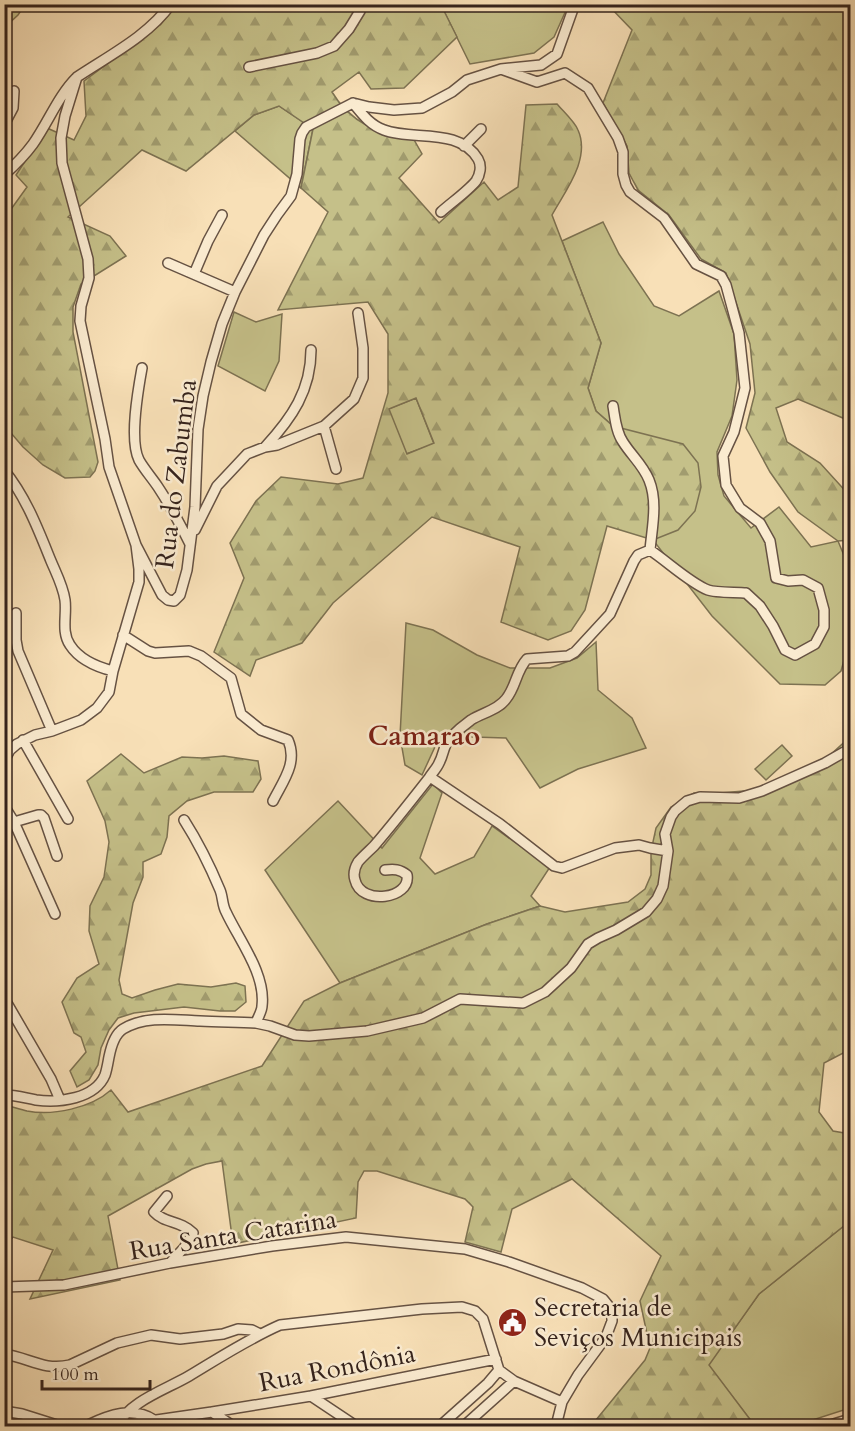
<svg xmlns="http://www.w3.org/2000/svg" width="855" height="1431" font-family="Cardo,serif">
<defs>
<pattern id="forest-firs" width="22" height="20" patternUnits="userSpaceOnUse" patternTransform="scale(1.5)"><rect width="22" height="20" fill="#c5c089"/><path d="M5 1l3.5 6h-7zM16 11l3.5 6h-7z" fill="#a19c6f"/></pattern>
</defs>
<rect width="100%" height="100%" fill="#f8e0b7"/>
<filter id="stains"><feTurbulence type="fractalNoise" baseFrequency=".00333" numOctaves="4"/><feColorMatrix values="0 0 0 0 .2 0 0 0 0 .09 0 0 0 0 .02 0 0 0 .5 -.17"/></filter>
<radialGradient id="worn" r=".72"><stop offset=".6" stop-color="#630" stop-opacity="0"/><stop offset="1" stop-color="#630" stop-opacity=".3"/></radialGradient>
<path fill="#c5c089" stroke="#7d7252" stroke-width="1.5" d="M 566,4 L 567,8 L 554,37 L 534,53 L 470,64 L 441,5 Z
M 279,106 L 313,129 L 301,188 L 235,131 L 254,115 Z
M 603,222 L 619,254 L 654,306 L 679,316 L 719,291 L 734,334 L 737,380 L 732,416 L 717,452 L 718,475 L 724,496 L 751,528 L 779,507 L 811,547 L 838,541 L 850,570 L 850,639 L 841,671 L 825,685 L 780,684 L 712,616 L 653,540 L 613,426 L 596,411 L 588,388 L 601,343 L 562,241 Z
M 234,312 L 256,322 L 282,314 L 279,361 L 265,391 L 218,366 Z
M 416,398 L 434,444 L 406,454 L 388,409 Z
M 406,623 L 433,630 L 477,655 L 510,668 L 550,668 L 577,658 L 596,642 L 598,690 L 632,718 L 646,748 L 578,769 L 540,788 L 506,738 L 440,736 L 422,775 L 405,765 L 400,736 Z
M 782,745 L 792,756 L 766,780 L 755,769 Z
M 433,784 L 442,793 L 420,858 L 435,874 L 474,857 L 492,826 L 550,867 L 531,896 L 540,906 L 487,924 L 340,983 L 265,870 L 338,801 L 382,848 Z
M 850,1221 L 850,1408 L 794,1426 L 755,1426 L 708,1365 L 759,1294 Z"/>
<path fill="url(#forest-firs)" stroke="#7d7252" stroke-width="1.5" fill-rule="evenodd" d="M 5,4 L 25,5 L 18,15 L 5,27 Z
M 176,5 L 441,5 L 457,37 L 404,88 L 371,89 L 359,72 L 332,92 C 349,121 381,137 413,138 L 422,154 L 399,178 L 439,223 L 484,182 L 498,200 L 518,187 L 526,105 L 557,104 C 563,111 575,122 578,130 C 591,159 565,191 552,215 L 601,343 L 588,388 L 596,411 L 613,426 L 683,444 L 698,463 L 701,487 L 695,511 L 678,530 L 653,540 L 607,526 L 585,610 L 571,631 L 548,640 L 501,622 L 520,547 L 432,517 L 333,603 L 302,643 L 256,660 L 250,676 L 214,652 L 244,578 L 230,543 L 256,501 L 281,477 L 338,484 L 363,478 L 388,393 L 388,334 L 368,302 L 278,310 L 328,212 L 301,188 L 313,129 L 279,106 L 254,115 L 186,171 L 142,150 L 68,217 L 110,236 L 126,256 L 81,284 L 73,307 L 73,332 L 98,462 L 95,471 L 90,477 L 65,478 L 43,465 L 23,447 L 5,426 L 4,265 L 8,260 L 9,212 L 27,187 L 16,175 L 47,128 L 74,140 L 86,116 L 84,81 L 161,24 ZM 416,398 L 434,443 L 407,454 L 389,409 Z
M 608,5 L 850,5 L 850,421 L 798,399 L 776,408 L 787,442 L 820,463 L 850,496 L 850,540 L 838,541 L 798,512 L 770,472 L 746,428 L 755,393 L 750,344 L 726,273 L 701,259 L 669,215 L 638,190 L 629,173 L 627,146 L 603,103 L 632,30 Z
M 850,737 L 850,1053 L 845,1052 L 824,1063 L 819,1112 L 833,1131 L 850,1134 L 850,1221 L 759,1294 L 709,1365 L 755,1426 L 591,1426 L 645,1360 L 650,1348 L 640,1301 L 661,1256 L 572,1179 L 512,1209 L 501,1252 L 465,1242 L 473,1207 L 465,1199 L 377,1171 L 364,1171 L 358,1182 L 356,1218 L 233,1244 L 222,1161 L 206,1164 L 192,1169 L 108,1216 L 120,1280 L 30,1299 L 53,1250 L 13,1237 L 5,1246 L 5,1105 C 12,1107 20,1109 27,1111 C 53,1116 91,1108 111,1090 L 128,1112 L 262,1066 L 304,1001 L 340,983 L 487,924 L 540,906 L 565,912 L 628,902 L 645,889 L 651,875 L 651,851 L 656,828 L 671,807 L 694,793 L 708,794 L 756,790 L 829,756 Z
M 121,754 L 144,773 L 182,757 L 202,758 L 224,756 L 258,761 L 261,779 L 253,792 L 214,792 L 187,801 L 169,816 L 167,837 L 161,854 L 143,862 L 143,877 L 133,903 L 119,980 L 122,994 L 132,998 L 155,990 L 178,984 L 211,987 L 236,983 L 245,986 L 246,1002 L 235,1011 L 220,1011 L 184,1007 L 134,1013 L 118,1018 L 109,1030 L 101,1048 L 98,1065 L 89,1080 L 77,1087 L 70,1071 L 86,1052 L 81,1037 L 74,1033 L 62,1002 L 77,978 L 99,964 L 89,931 L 90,906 L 104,877 L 109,842 L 105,821 L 87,781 Z"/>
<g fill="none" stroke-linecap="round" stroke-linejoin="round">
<defs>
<path id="minor" d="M 249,67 L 317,53 L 334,46 L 349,29 L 360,11 L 362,4
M 77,77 L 65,116 L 61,138 L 62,163 L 88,259 L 89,278 L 81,306 L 80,321 L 105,439 L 109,467 L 136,545
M 353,103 C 362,114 370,125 384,130 C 413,141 459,127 478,159 C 482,166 480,175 476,181 C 468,191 451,203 441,212
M 4,125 L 13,108 L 14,91
M 464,146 L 481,129
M 4,175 C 14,166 25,155 33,144 C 49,121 58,96 77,77 C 110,55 148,36 171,4
M 168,263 L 235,292
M 194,274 L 208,241 L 222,215
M 142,368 C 138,390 129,440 139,460 C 144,469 152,478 158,487 C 170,505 180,524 190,544
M 613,406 C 615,418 616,432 623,442 C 631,455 643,465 649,480 C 658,502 652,528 650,550
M 324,426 L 336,469
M 265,447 C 292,418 311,390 311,350
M 4,470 C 26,497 38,529 51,561 C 56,573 63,586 65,600 C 67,615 61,632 70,645 C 79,659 97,667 113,671
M 195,530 L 217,486 L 247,454 L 265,447 L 277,445 L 324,426 L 354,399 L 363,378 L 363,348 L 358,313
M 16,613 L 16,640 L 18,651 L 52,731
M 123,635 L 148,651 L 155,653 L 189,651 L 201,656 L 231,678 L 241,714 L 261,730 L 288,740 C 298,763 283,781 273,801
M 4,739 L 10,750
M 23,740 L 68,819
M 4,761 L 10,750 L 17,744 L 35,735 L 52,731 L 81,720 L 97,708 L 109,692 L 113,671 L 139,582 L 139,569 L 136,545 L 162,595 L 168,600 L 174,601 L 180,595 L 187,570 L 195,507 L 198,429 L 203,396 L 211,362 L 222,324 L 235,292 L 264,235 L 277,215 L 291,196 L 297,174 L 300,139 L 302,133 L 306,127 L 353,103 L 369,107 L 394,110 L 422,108 L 452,92 L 467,80 L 501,69 L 541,65 L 557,54 L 573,9 L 572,4
M 430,777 L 500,824 L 554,866 L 562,868 L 615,848 L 639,845 L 650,848 L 668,851
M 4,806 L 14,822 L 55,914
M 184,820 C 198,842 210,866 220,890 C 223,897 222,905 226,912 C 239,940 266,974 262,1006 C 262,1011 258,1017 256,1023
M 14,822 L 38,815 L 41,815 L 44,818 L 57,856
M 385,870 C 394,869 400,869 407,875 C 411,899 361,906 355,880 C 353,874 355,867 358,862 C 363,856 369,851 374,846 C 393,824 411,801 429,778 C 432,773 437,768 439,763 C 444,754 443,746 450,738 C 456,732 464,725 471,720 C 482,713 498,710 506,699 C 516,687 516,671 527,659 L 568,656 L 575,652 L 610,614 L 634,561 L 638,555 L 650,550 C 668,562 690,583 708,590 C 716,593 737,592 746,593 L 760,606 L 773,626 L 785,650 L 795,655 L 815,644 L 824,627 L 824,610 L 818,588 L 803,580 L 788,581 L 776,578 L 770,541 L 760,523 L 740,508 L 726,485 L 723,456 L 734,432 L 745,388 L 739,333 L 726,285 L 721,276 L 696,264 L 664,218 L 630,192 L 626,185 L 623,174 L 623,152 L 618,138 L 588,88 L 565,73 L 537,82 L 501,69
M 4,998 L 51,1079 L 60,1100
M 4,1095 C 16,1095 25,1098 36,1100 C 59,1103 95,1099 105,1075 C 107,1069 108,1062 109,1057 C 111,1047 115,1034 123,1029 C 146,1015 175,1020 200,1021 C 219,1022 237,1022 256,1023 L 270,1026 L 295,1035 L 309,1036 L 367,1031 L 423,1018 L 460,999 L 523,1003 L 545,992 L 571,968 L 588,944 L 598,938 L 616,930 L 646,912 L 657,899 L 663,886 L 668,851 L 665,834 L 671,817 L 675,811 L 687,801 L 700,797 L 739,798 L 762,791 L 825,763 L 846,751 L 850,746
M 167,1196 L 154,1212 C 165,1224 180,1220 193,1233 L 184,1248 L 170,1263
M 4,1287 L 64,1285 L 170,1263 L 272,1246 L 346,1237 L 465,1249 L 509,1262 L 582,1288 L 603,1299 L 612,1310 L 612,1321 L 606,1337 L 578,1375 L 562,1402 L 556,1426
M 4,1354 C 30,1358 43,1371 70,1365 L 117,1343 L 151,1335 L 180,1339 L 223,1334 L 238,1329 L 252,1330 L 260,1334
M 311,1396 L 356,1426
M 4,1411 L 22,1414 L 60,1426
M 212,1412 L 233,1426
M 88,1425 C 109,1415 133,1406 154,1420
M 115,1426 L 212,1412 L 311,1396 L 496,1359
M 117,1426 C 130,1401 165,1390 189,1376 C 219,1358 248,1339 280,1325 L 422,1309 L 462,1307 L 475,1311 L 483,1319 L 499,1370 L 514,1381 L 562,1402
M 440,1426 L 488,1383 L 499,1370
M 464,1426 L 514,1381
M 827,1426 L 850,1419"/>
</defs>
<use href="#minor" stroke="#665243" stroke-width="12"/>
<use href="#minor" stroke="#faebd0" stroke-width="9"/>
</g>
<defs>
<symbol id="civic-disc" viewBox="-11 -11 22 22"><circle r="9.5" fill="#8f2418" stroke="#faebd0"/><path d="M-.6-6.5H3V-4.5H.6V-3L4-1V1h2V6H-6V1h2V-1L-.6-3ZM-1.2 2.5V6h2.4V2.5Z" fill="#fff"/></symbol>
</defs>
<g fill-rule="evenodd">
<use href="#civic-disc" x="496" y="1306" width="33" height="33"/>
</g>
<g text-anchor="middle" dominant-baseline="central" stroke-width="5" stroke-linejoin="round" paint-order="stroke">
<g font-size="26" fill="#35231c" stroke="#faebd0">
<text transform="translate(176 474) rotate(-83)">Rua do Zabumba</text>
<text transform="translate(233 1235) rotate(-9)">Rua Santa Catarina</text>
<text transform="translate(337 1368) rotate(-11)">Rua Rondônia</text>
</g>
<g font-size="26" fill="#35231c" stroke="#faebd0" text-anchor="start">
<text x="534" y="1307">Secretaria de<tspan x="534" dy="30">Seviços Municipais</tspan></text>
</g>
<g font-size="27" font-weight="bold" fill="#7a1f14" stroke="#faebd0">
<text x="424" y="736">Camarao</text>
</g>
</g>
<rect width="855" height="1431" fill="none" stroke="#f8e0b7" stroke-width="24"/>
<rect x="6" y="6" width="843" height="1419" fill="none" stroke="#35231c" stroke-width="3"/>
<rect x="12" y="12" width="831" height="1407" fill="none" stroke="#35231c" stroke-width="1.5"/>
<path d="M42 1380v9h108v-9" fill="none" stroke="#35231c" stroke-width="3"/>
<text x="51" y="1380" font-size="18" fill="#35231c" stroke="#faebd0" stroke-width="4.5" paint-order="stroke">100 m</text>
<rect width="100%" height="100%" filter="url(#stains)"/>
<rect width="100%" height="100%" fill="url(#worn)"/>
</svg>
